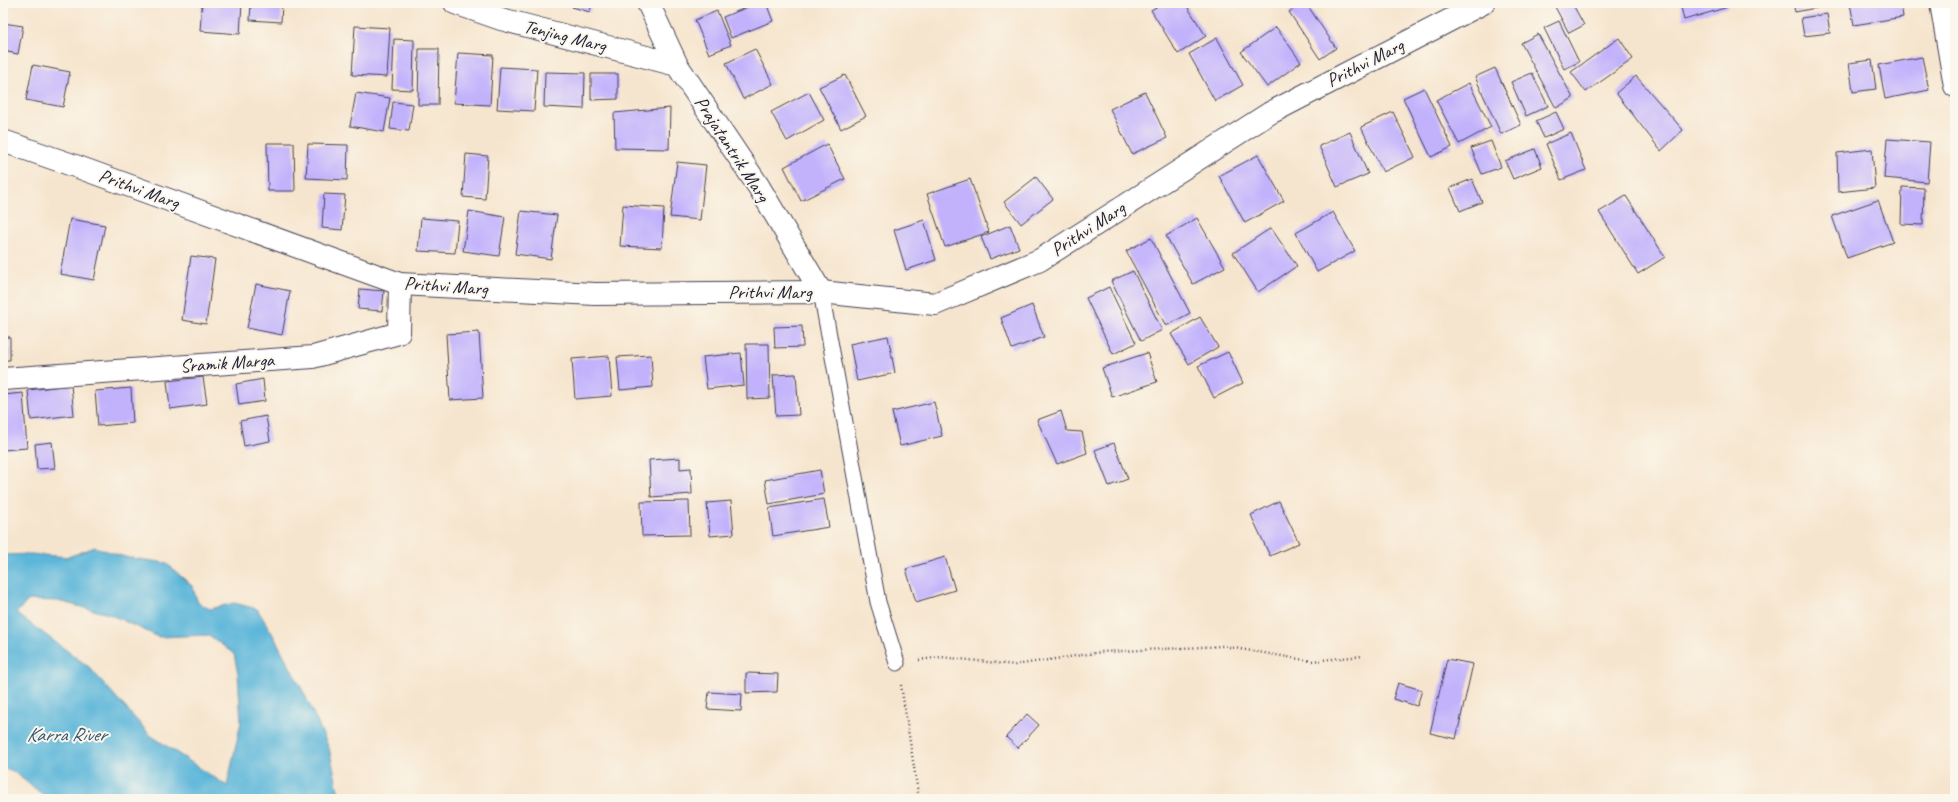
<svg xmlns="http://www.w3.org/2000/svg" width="1958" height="802" font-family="Caveat,sans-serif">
<rect width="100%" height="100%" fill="#fbf7ec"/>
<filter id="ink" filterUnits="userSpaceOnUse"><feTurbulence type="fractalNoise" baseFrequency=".025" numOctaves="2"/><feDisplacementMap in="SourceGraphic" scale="8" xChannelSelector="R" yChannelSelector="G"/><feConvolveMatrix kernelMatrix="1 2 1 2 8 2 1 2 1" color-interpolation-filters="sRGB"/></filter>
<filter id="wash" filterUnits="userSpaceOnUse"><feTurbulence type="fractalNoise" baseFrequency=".012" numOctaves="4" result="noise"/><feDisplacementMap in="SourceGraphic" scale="16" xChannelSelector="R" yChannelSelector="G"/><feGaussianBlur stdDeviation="0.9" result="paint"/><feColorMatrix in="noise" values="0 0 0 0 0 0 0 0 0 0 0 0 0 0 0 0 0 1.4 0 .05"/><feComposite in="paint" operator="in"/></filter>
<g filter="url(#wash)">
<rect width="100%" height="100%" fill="#f6e5ce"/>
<path fill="#5cb6d9" stroke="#3f6c8a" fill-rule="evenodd" d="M 95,547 L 125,557 L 166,563 L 192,586 L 198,603 L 210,609 L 234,603 L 257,609 L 272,633 L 305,695 L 329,748 L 340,799 L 49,799 L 11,770 L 3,768 L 3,555 L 30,554 L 68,557 ZM 29,600 L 58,601 L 109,614 L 159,637 L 209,635 L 234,654 L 238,674 L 241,722 L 227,786 L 150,735 L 89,667 L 16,613 Z"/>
<g id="blocks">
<path fill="#c2b2fc" d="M 202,3 L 242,3 L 240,34 L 200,31 Z
M 251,3 L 282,3 L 281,22 L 250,20 Z
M 573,3 L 592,3 L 590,12 L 572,7 Z
M 758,3 L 766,3 L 773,21 L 731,38 L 723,17 Z
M 1163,3 L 1185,3 L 1206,36 L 1178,54 L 1151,10 Z
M 1302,3 L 1306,3 L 1336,48 L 1320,59 L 1289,12 Z
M 1558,3 L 1572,3 L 1584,25 L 1569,33 L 1554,5 Z
M 1680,3 L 1726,3 L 1728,7 L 1684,20 Z
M 1793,3 L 1836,3 L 1837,4 L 1795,12 Z
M 1850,3 L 1901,3 L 1903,17 L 1854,25 Z
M 717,11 L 731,45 L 709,54 L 695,20 Z
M 1827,14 L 1830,33 L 1804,36 L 1801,18 Z
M 1559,21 L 1579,62 L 1564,69 L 1544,28 Z
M 3,23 L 23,26 L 18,54 L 3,51 Z
M 355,26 L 390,28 L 387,77 L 352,75 Z
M 1276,27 L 1301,62 L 1267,87 L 1241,52 Z
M 1538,34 L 1573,98 L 1556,108 L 1521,43 Z
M 1217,38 L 1243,85 L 1215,101 L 1189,54 Z
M 1619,38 L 1633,59 L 1586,92 L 1571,72 Z
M 394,39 L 414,40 L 413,90 L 392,89 Z
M 419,49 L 439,49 L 438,105 L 418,105 Z
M 755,49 L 773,84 L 743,99 L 726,63 Z
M 458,53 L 493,55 L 490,105 L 454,103 Z
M 1922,57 L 1929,90 L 1885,99 L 1879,65 Z
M 1872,60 L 1876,89 L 1853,92 L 1849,63 Z
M 33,65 L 70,72 L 63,107 L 26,100 Z
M 500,67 L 537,69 L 534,111 L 497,109 Z
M 1495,68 L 1521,125 L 1501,134 L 1475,77 Z
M 545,72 L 585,73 L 584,109 L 544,107 Z
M 1532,73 L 1548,106 L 1526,116 L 1511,82 Z
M 591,74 L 618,74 L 618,99 L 591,100 Z
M 845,75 L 866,116 L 841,129 L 819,87 Z
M 1636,76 L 1683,130 L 1661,151 L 1616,93 Z
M 1469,83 L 1491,127 L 1459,144 L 1436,100 Z
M 1424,88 L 1452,147 L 1431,157 L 1403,98 Z
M 809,92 L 824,120 L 787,141 L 771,112 Z
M 1145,92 L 1167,138 L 1132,154 L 1110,109 Z
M 356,93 L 390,98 L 384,132 L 350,126 Z
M 393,102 L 413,104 L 409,131 L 390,129 Z
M 670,108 L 669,149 L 615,148 L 614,113 Z
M 1393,112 L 1415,157 L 1383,172 L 1361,127 Z
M 1556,112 L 1564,129 L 1544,138 L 1536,121 Z
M 1350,132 L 1368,174 L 1337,187 L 1319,146 Z
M 1571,133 L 1586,170 L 1561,180 L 1546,144 Z
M 1887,139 L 1930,142 L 1927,182 L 1884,178 Z
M 1491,141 L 1501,167 L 1482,174 L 1471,148 Z
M 267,143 L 294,143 L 295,191 L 268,191 Z
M 308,144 L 348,145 L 347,180 L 306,178 Z
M 827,144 L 845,179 L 801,201 L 784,167 Z
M 1535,149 L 1542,167 L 1513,179 L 1505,161 Z
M 1872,149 L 1875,188 L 1838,192 L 1837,153 Z
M 466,154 L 488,156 L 485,199 L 463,197 Z
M 1258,155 L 1284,201 L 1245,223 L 1219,176 Z
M 677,162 L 706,165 L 700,220 L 670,217 Z
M 1036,177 L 1053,199 L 1021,224 L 1004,202 Z
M 970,179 L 989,232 L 945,247 L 927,194 Z
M 1472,179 L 1482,202 L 1460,211 L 1450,188 Z
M 1902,187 L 1924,188 L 1923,225 L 1901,224 Z
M 324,194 L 345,195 L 342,230 L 322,228 Z
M 1626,196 L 1665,257 L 1638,274 L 1599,212 Z
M 1878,200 L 1893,242 L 1847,258 L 1832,216 Z
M 623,205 L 664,208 L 662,248 L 620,246 Z
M 469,211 L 505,217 L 499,256 L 463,251 Z
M 521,211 L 557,215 L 551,259 L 515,254 Z
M 1333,212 L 1355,251 L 1317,272 L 1296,233 Z
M 421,218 L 458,221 L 455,253 L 418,251 Z
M 1197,218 L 1225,267 L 1193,284 L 1166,236 Z
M 70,219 L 105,225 L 94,280 L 60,274 Z
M 924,220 L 936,260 L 906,270 L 894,230 Z
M 1010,225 L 1019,248 L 990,259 L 981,237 Z
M 1271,228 L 1297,266 L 1258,292 L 1233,253 Z
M 1151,238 L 1190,313 L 1166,326 L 1126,251 Z
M 191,256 L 215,259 L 206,324 L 182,320 Z
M 1133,271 L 1162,330 L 1141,341 L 1111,281 Z
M 256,284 L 290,291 L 282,335 L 247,328 Z
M 1109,287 L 1136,343 L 1113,354 L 1086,298 Z
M 360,289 L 384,291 L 382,311 L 358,309 Z
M 1032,305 L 1044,337 L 1012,349 L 1001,318 Z
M 1200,317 L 1218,347 L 1189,364 L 1171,334 Z
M 802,326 L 803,347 L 775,348 L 774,327 Z
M 479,332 L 483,398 L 450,400 L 446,334 Z
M 888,336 L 895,373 L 857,381 L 850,344 Z
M 3,337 L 10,337 L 10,360 L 3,360 Z
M 746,344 L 769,344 L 770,398 L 747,399 Z
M 1228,352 L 1243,383 L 1214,398 L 1198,366 Z
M 741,353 L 744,385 L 707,389 L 703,357 Z
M 1147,353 L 1157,382 L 1112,397 L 1102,368 Z
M 651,355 L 653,387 L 620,390 L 617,357 Z
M 609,356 L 612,396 L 575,399 L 572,359 Z
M 796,374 L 799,415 L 776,416 L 773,375 Z
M 203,377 L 207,404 L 170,409 L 167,381 Z
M 263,379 L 265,401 L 239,405 L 236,384 Z
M 71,385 L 74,415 L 31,420 L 28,390 Z
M 131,388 L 133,423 L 98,426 L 95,391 Z
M 23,393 L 27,448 L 3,450 L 3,395 Z
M 934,402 L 942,436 L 900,446 L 892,412 Z
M 1061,411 L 1067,431 L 1082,432 L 1087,453 L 1057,464 L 1037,420 Z
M 266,416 L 270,441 L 244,446 L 240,421 Z
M 52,442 L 55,468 L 37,469 L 35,444 Z
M 1114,443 L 1128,479 L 1109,486 L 1095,450 Z
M 680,458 L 680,469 L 691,468 L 692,494 L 651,497 L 649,460 Z
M 820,470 L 824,494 L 769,504 L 765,480 Z
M 824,499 L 829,527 L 773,536 L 769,508 Z
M 689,501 L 690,535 L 642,536 L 641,502 Z
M 731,501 L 734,534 L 710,536 L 707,503 Z
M 1279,501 L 1299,543 L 1270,556 L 1251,515 Z
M 945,557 L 955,590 L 916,602 L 906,569 Z
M 1447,659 L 1473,664 L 1456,739 L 1430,733 Z
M 746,673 L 778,674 L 777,692 L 746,693 Z
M 1398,683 L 1422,690 L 1417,706 L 1393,699 Z
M 709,692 L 742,694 L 741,711 L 707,709 Z
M 1027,714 L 1039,725 L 1018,748 L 1006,737 Z"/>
</g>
</g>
<g filter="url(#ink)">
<use href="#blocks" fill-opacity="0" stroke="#423f51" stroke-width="1"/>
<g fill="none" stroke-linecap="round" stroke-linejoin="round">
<defs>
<path id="lane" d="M 821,292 L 878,602 L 897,663"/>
<path id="street" d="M 455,3 L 501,19 L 677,65
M 648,3 L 677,65 L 759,187 L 821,292
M 1941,3 L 1955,86
M 3,379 L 313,357 L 399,333 L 400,284"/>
<path id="secondary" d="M 3,141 L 78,167 L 400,284 L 595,294 L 821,292 L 935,304 L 1040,260 L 1270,113 L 1483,3"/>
</defs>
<use href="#lane" stroke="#423f51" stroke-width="17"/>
<use href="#street" stroke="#423f51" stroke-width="24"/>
<use href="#secondary" stroke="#423f51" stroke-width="24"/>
<path stroke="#423f51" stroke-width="2.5" stroke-dasharray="1 3" stroke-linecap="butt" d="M 919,660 L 941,657 L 1015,665 L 1102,652 L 1223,646 L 1311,661 L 1363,656
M 901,685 L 919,799"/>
<use href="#lane" stroke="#fff" stroke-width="15"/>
<use href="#street" stroke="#fff" stroke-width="22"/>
<use href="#secondary" stroke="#fff" stroke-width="22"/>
</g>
</g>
<g text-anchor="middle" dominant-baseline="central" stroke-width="4" stroke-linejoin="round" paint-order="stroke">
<g font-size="19" fill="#22223b" stroke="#fbf7ec">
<text transform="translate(565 36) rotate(14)">Tenjing Marg</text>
<text transform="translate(1365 63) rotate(-27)">Prithvi Marg</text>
<text transform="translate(732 149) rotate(57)">Prajatantrik Marg</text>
<text transform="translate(139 189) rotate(20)">Prithvi Marg</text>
<text transform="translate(1088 229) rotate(-33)">Prithvi Marg</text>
<text transform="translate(446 286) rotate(4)">Prithvi Marg</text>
<text x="770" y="292">Prithvi Marg</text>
<text transform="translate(227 363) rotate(-4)">Sramik Marga</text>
</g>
<g font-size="20" font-style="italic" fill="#365672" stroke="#fbf7ec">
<text x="66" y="734">Karra River</text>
</g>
</g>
<rect width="1958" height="802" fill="none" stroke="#fbf7ec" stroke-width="16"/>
</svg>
